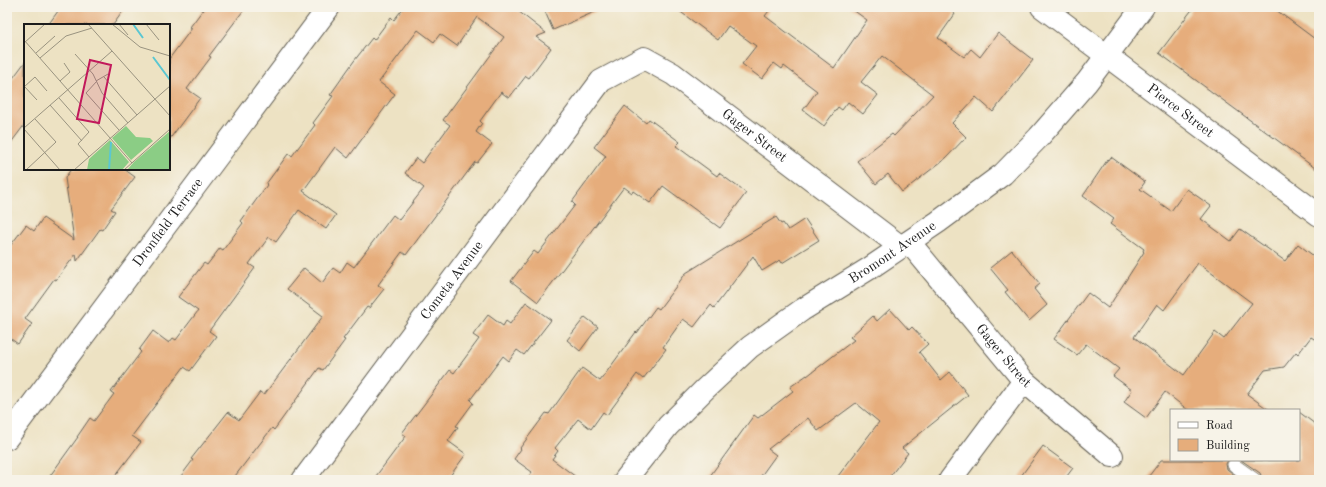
<svg xmlns="http://www.w3.org/2000/svg" width="1326" height="487" font-family="'Old Standard TT',serif">
<rect width="100%" height="100%" fill="#f7f3e8"/>
<filter id="ink" filterUnits="userSpaceOnUse"><feTurbulence type="fractalNoise" baseFrequency=".025" numOctaves="2"/><feDisplacementMap in="SourceGraphic" scale="8" xChannelSelector="R" yChannelSelector="G"/><feConvolveMatrix kernelMatrix="1 2 1 2 8 2 1 2 1" color-interpolation-filters="sRGB"/></filter>
<filter id="wash" filterUnits="userSpaceOnUse"><feTurbulence type="fractalNoise" baseFrequency=".012" numOctaves="4" result="noise"/><feDisplacementMap in="SourceGraphic" scale="16" xChannelSelector="R" yChannelSelector="G"/><feGaussianBlur stdDeviation="0.9" result="paint"/><feColorMatrix in="noise" values="0 0 0 0 0 0 0 0 0 0 0 0 0 0 0 0 0 1.4 0 .05"/><feComposite in="paint" operator="in"/></filter>
<g filter="url(#wash)">
<rect width="100%" height="100%" fill="#ede2c3"/>
<g id="blocks">
<path fill="#e6ad7b" fill-rule="evenodd" d="M 61,7 L 126,7 L 113,25 L 48,25 Z
M 205,7 L 246,7 L 209,56 L 211,57 L 187,89 L 200,98 L 169,140 L 169,59 L 192,28 L 190,27 Z
M 404,7 L 513,7 L 546,33 L 536,37 L 551,48 L 529,78 L 526,76 L 509,98 L 501,92 L 480,121 L 482,123 L 476,132 L 492,144 L 477,163 L 475,162 L 406,255 L 402,252 L 378,285 L 384,289 L 369,308 L 367,307 L 343,339 L 345,340 L 323,370 L 319,368 L 274,430 L 272,428 L 232,480 L 178,480 L 193,460 L 191,459 L 228,412 L 239,420 L 260,392 L 264,395 L 323,316 L 287,289 L 304,268 L 322,283 L 333,268 L 340,273 L 347,262 L 354,267 L 393,215 L 399,220 L 424,188 L 405,173 L 416,158 L 422,163 L 450,125 L 443,120 L 504,37 L 477,17 L 457,46 L 440,34 L 434,42 L 418,30 L 379,82 L 395,94 L 348,158 L 335,147 L 303,191 L 336,215 L 326,229 L 299,210 L 276,242 L 269,237 L 249,264 L 255,268 L 209,331 L 216,336 L 190,371 L 184,367 L 132,436 L 141,442 L 112,480 L 47,480 L 78,437 L 77,437 L 90,418 L 94,421 L 114,394 L 111,392 L 141,352 L 139,350 L 153,331 L 169,343 L 173,338 L 176,340 L 198,311 L 178,297 L 204,263 L 207,265 L 220,248 L 223,250 L 243,223 L 241,221 L 267,185 L 266,184 L 288,154 L 292,156 L 315,125 L 313,123 L 333,96 L 330,95 L 354,61 L 372,38 L 374,40 L 391,17 L 394,20 Z
M 543,7 L 606,7 L 553,30 Z
M 674,7 L 772,7 L 765,16 L 834,68 L 867,20 L 849,7 L 945,7 L 955,14 L 938,38 L 964,57 L 971,49 L 980,57 L 998,33 L 1033,60 L 993,112 L 976,97 L 952,123 L 966,137 L 946,158 L 902,192 L 888,174 L 876,184 L 857,161 L 892,134 L 894,136 L 933,95 L 882,56 L 861,82 L 878,95 L 863,114 L 848,102 L 842,110 L 838,107 L 824,126 L 803,110 L 817,91 L 784,66 L 782,69 L 774,63 L 762,79 L 742,64 L 756,46 L 728,26 L 718,40 Z
M 1194,7 L 1272,7 L 1319,42 L 1319,171 L 1159,53 Z
M 25,62 L 25,124 L 7,148 L 7,86 Z
M 625,106 L 646,123 L 649,119 L 680,142 L 676,146 L 717,176 L 719,173 L 746,193 L 720,228 L 663,186 L 650,203 L 633,191 L 632,193 L 624,187 L 538,302 L 511,281 L 534,251 L 538,254 L 575,205 L 572,202 L 606,156 L 594,147 Z
M 1111,157 L 1145,182 L 1140,189 L 1171,211 L 1187,189 L 1211,206 L 1201,219 L 1231,241 L 1240,229 L 1285,261 L 1298,244 L 1319,260 L 1319,342 L 1311,337 L 1298,354 L 1296,352 L 1284,367 L 1265,370 L 1247,394 L 1269,410 L 1188,410 L 1165,392 L 1146,418 L 1124,402 L 1132,390 L 1113,376 L 1119,369 L 1086,344 L 1077,355 L 1054,339 L 1088,293 L 1108,308 L 1144,252 L 1143,251 L 1144,249 L 1110,224 L 1114,219 L 1083,196 L 1108,159 L 1109,160 ZM 1198,263 L 1252,303 L 1224,339 L 1215,332 L 1184,375 L 1134,337 L 1157,304 L 1164,310 Z
M 71,169 L 124,169 L 135,177 L 111,209 L 115,211 L 102,230 L 100,229 L 77,261 L 76,254 L 56,280 L 54,279 L 25,319 L 32,324 L 18,344 L 11,339 L 7,344 L 7,250 L 26,225 L 34,231 L 43,218 L 74,240 L 65,178 Z
M 776,217 L 781,224 L 783,223 L 788,230 L 805,219 L 819,240 L 782,263 L 780,260 L 762,271 L 753,256 L 714,308 L 711,305 L 694,327 L 683,319 L 663,347 L 666,349 L 643,379 L 637,374 L 607,415 L 603,412 L 591,429 L 578,419 L 555,448 L 558,451 L 552,459 L 580,480 L 526,480 L 532,472 L 514,459 L 521,449 L 520,448 L 546,413 L 549,414 L 582,368 L 600,381 L 636,332 L 637,333 L 656,307 L 659,309 L 686,273 Z
M 1012,250 L 1040,284 L 1034,289 L 1047,305 L 1029,321 L 1005,292 L 1008,290 L 990,268 Z
M 526,302 L 551,320 L 524,355 L 517,350 L 509,361 L 503,356 L 470,400 L 473,403 L 456,426 L 458,427 L 448,441 L 466,454 L 447,480 L 373,480 L 406,436 L 402,433 L 425,403 L 450,370 L 454,373 L 479,339 L 473,335 L 488,315 L 503,326 L 506,321 L 510,324 Z
M 890,309 L 909,330 L 912,327 L 928,344 L 919,352 L 941,380 L 950,372 L 968,395 L 902,448 L 908,453 L 887,480 L 835,480 L 879,422 L 856,403 L 818,431 L 808,418 L 768,449 L 776,455 L 758,480 L 707,480 L 754,415 L 758,418 L 793,391 L 790,387 L 807,375 L 807,376 L 854,340 L 850,337 L 873,316 L 877,321 Z
M 585,317 L 598,327 L 580,351 L 567,340 Z
M 1299,412 L 1319,427 L 1319,480 L 1263,480 L 1260,473 L 1241,460 L 1299,460 Z
M 1043,446 L 1073,468 L 1064,480 L 1018,480 Z
M 1161,460 L 1228,460 L 1226,464 L 1227,469 L 1241,480 L 1146,480 Z"/>
</g>
</g>
<g filter="url(#ink)">
<use href="#blocks" fill-opacity="0" stroke="#656156" stroke-width="1"/>
<g fill="none" stroke-linecap="round" stroke-linejoin="round">
<defs>
<path id="service" d="M 1234,465 L 1255,480"/>
<g id="minor">
<path id="s1" d="M 909,242 L 1024,381 L 1112,456"/>
<path id="s2" d="M 303,480 L 601,81 L 644,58 L 673,74 L 901,247"/>
<path id="s3" d="M 625,480 L 668,426 L 705,389 L 750,347 L 802,310 L 870,268 L 938,222 L 1003,174 L 1039,137 L 1087,82 L 1143,7"/>
<path d="M 950,480 L 1024,381"/>
</g>
<g id="tertiary">
<path id="s4" d="M 1042,7 L 1319,215"/>
<path id="s5" d="M 7,438 L 329,7"/>
</g>
</defs>
<use href="#service" stroke="#656156" stroke-width="14"/>
<use href="#minor" stroke="#656156" stroke-width="24"/>
<use href="#tertiary" stroke="#656156" stroke-width="24"/>
<use href="#service" stroke="#fff" stroke-width="13"/>
<use href="#minor" stroke="#fff" stroke-width="22"/>
<use href="#tertiary" stroke="#fff" stroke-width="22"/>
</g>
</g>
<g text-anchor="middle" dominant-baseline="central" stroke-width="3.5" stroke-linejoin="round" paint-order="stroke">
<g font-size="14" fill="#1c1c1c" stroke="#f7f3e8">
<text stroke="none"><textPath href="#s4" startOffset="173">Pierce Street</textPath></text>
<text stroke="none"><textPath href="#s2" startOffset="682">Gager Street</textPath></text>
<text stroke="none"><textPath href="#s5" startOffset="269">Dronfield Terrace</textPath></text>
<text stroke="none"><textPath href="#s3" startOffset="354">Bromont Avenue</textPath></text>
<text stroke="none"><textPath href="#s2" startOffset="249">Cometa Avenue</textPath></text>
<text stroke="none"><textPath href="#s1" startOffset="148">Gager Street</textPath></text>
</g>
</g>
<g transform="translate(24 24)">
<rect width="146" height="146" fill="#ede2c3"/>
<path d="M 102,102 L 112,113 L 126,114 L 129,117 L 107,136 L 88,114 ZM 146,107 L 146,146 L 103,146 L 110,138 ZM 86,116 L 105,138 L 98,146 L 63,146 L 65,135 Z" fill="#8bcd85"/>
<path fill="none" stroke="#5bc7d2" stroke-width="2" d="M 109,0 L 119,14M 129,33 L 146,56M 85,146 L 87,118"/>
<path fill="none" stroke="#999380" stroke-width="1" d="M 64,0 L 146,92M 88,0 L 116,23 L 146,32M 95,0 L 104,11M 122,0 L 135,16M 0,16 L 108,139M 0,19 L 21,0M 12,29 L 31,12M 51,30 L 69,50 L 78,69 L 104,99M 16,34 L 42,12 L 68,4M 80,53 L 113,91M 36,57 L 46,48 L 40,39M 72,57 L 84,50M 73,57 L 62,69 L 95,106M 0,62 L 13,76M 0,63 L 11,53 L 23,67M 35,74 L 65,108 L 54,120 L 65,133M 26,81 L 58,117M 0,104 L 88,27M 0,105 L 36,146M 2,146 L 32,118 L 11,95M 50,146 L 146,62M 100,146 L 146,105"/>
<path fill="#c2185b" fill-opacity="0.15" stroke="#c2185b" stroke-width="2" d="M 66,36 L 87,41 L 75,99 L 53,95 Z"/>
<rect width="146" height="146" fill="none" stroke="#1c1c1c" stroke-width="2"/>
</g>
<rect width="1326" height="487" fill="none" stroke="#f7f3e8" stroke-width="24"/>
<rect x="1170" y="409" width="130" height="52" fill="#f7f3e8" stroke="#9f9d96"/>
<rect x="1178" y="422" width="20" height="6" fill="#ffffff" stroke="#9f9d96"/>
<text x="1206" y="429" font-size="12" fill="#1c1c1c">Road</text>
<rect x="1178" y="439" width="20" height="12" fill="#e6ad7b" stroke="#9f9d96"/>
<text x="1206" y="449" font-size="12" fill="#1c1c1c">Building</text>
</svg>
